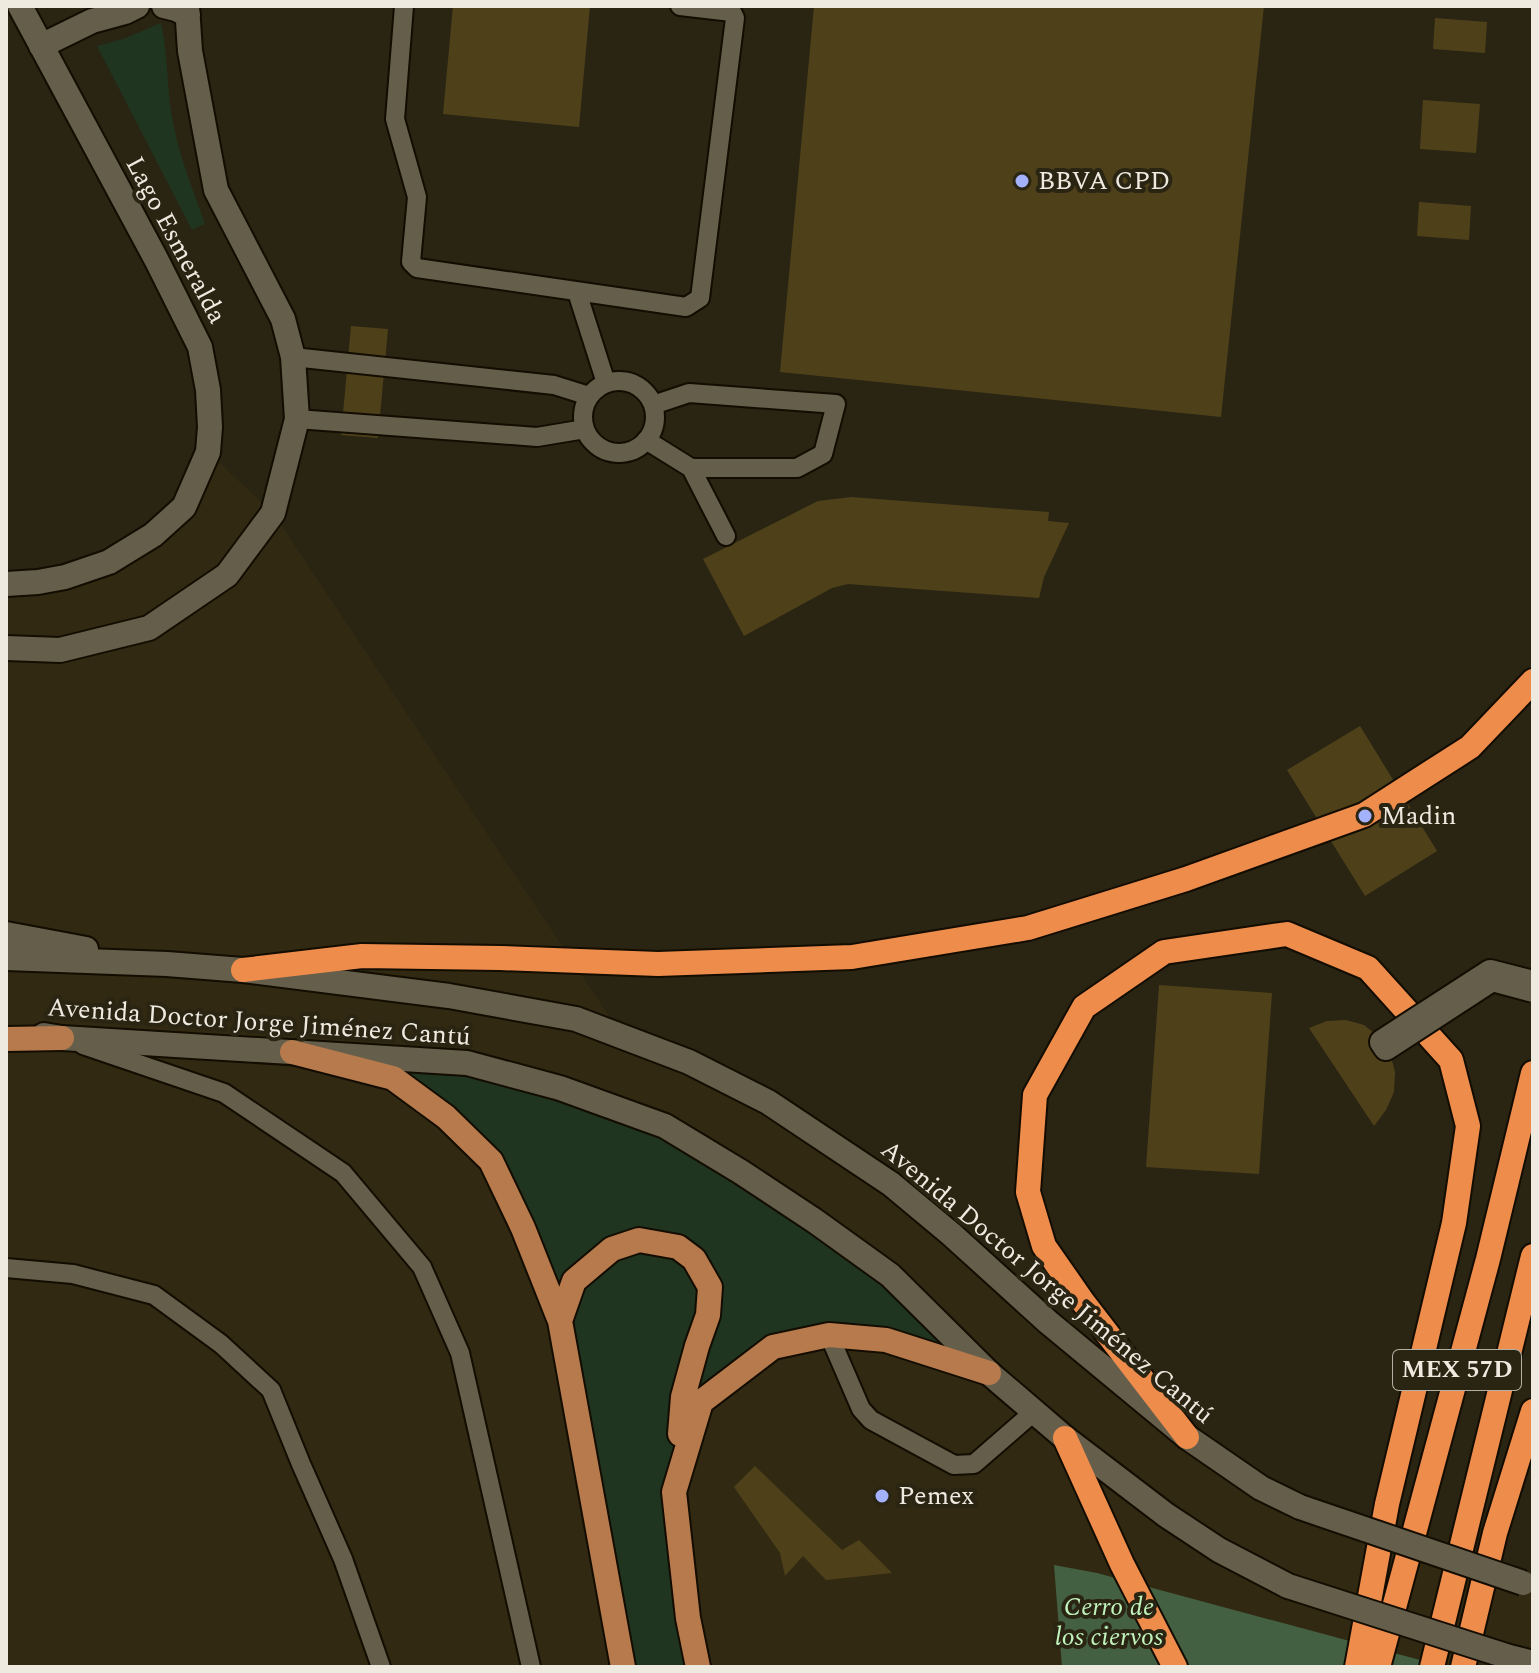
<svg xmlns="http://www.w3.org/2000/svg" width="1539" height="1673" font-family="Spectral,serif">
<rect width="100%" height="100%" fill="#2a2413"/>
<path fill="#312911" d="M 208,452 L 273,513 L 624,1038 L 768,1102 L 1261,1488 L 1533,1586 L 1533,1667 L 6,1667 L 6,584 L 153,535 Z"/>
<path fill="#20351f" d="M 161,23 C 167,50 167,77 170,104 C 175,145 191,185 205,224 L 192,230 L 97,46 L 123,39 Z
M 292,1052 L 467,1063 L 665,1126 L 815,1221 L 989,1373 L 892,1342 L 773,1347 L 701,1402 L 674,1492 L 698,1667 L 623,1667 L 560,1321 L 491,1162 L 393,1078 Z"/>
<path fill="#446042" d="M 1054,1565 L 1097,1573 L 1446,1667 L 1062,1667 Z"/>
<path fill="#4e411a" d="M 453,6 L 590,6 L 579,127 L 443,114 Z
M 814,6 L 1264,6 L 1221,417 L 780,372 Z
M 1435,18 L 1487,22 L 1485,53 L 1433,49 Z
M 1423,100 L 1480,104 L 1476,153 L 1420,149 Z
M 1419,202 L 1471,206 L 1469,240 L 1417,236 Z
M 351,326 L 388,329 L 378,438 L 341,435 Z
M 851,497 L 1049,512 L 1048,521 L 1069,523 L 1044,577 L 1039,598 L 848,584 L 832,588 L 744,636 L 703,559 L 818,501 Z
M 1360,726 L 1437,851 L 1365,896 L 1287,770 Z
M 1159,985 L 1272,993 L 1259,1174 L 1146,1167 Z
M 1346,1020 L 1364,1025 L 1379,1037 L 1390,1053 L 1395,1072 L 1394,1092 L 1386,1110 L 1374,1126 L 1309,1028 L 1327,1021 Z
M 755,1466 L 842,1550 L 859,1540 L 892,1573 L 826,1580 L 803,1556 L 785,1576 L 780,1553 L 734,1487 Z"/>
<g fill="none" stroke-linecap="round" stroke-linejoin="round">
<defs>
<path id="lane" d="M 404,6 L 395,119 L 417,197 L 411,262 L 417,268 L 686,307 L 700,298 L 735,18 L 732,12 L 680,6
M 577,292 L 606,383
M 293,357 L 554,385 L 589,396
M583 417a36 36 0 1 1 72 0a36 36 0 1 1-72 0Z
M 653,405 L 689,393 L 836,404 L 823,454 L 797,468 L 691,468
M 297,419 L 537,437 L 585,429
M 646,440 L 691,468 L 726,536
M 83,1045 L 224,1093 L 343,1173 L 422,1267 L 460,1353 L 531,1667
M 6,1268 L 73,1274 L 154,1295 L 221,1344 L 271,1390 L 301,1464 L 343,1559 L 381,1667
M 829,1335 L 861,1409 L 871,1420 L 954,1465 L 974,1464 L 1035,1411"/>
<path id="secondary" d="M 164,6 L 176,9 L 188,15
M 41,46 L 92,21 L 125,12 L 137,6
M 6,584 L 38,582 L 65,577 L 109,562 L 153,535 L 184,507 L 208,452 L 210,427 L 208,390 L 200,347 L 156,259 L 20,6
M 6,648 L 60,650 L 149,628 L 227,575 L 273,513 L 297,419 L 293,357 L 283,319 L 216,190 L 190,51 L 187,6
M 6,934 L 86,949
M 6,958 L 167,964 L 243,970 L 449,996 L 576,1019 L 689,1062 L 768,1102 L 891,1184 L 951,1234 L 1048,1322 L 1187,1437 L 1261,1488 L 1300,1507
M 44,1035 L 62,1038 L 467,1063 L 560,1088 L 665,1126 L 741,1172 L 815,1221 L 890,1275 L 989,1373 L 1065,1438 L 1166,1515 L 1219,1550 L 1288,1586
M 1506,1656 L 1533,1663"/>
<path id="primary" d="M 6,1039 L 62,1038
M 292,1052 L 393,1078 L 446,1117 L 491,1161 L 523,1228 L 560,1321 L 623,1667
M 560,1321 L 574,1281 L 612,1249 L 639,1240 L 678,1247 L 694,1259 L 710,1287 L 708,1315 L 697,1346 L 683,1397 L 680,1434
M 698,1667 L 688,1618 L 674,1492 L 701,1402 L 773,1347 L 829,1335 L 886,1340 L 989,1373"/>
<path id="highway" d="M 243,970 L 362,956 L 500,958 L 658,964 L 852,957 L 1028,928 L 1186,879 L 1364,815 L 1470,747 L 1533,681
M 1187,1437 L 1083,1302 L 1044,1246 L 1028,1192 L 1035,1095 L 1084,1007 L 1164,952 L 1287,934 L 1368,968 L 1451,1060 L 1468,1126 L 1454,1223 L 1387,1504 L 1357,1667
M 1065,1438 L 1122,1564 L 1175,1667
M 1378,1667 L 1488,1259 L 1533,1073
M 1432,1667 L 1533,1256
M 1463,1667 L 1495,1533 L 1533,1411"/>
</defs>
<use href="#lane" stroke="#130d01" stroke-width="22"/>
<use href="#secondary" stroke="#130d01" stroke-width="28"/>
<use href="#primary" stroke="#130d01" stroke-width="28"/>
<use href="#highway" stroke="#130d01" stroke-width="28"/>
<use href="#lane" stroke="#655e4b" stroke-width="18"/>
<use href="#secondary" stroke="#655e4b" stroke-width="24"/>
<use href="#primary" stroke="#b77a4c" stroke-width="24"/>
<use href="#highway" stroke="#ee8c4c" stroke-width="24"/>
<defs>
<path id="street-bridge" d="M 1533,983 L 1490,972 L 1382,1042 L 1386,1048 L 1492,979 L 1533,990"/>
<path id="secondary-bridge" d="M 1300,1507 L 1523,1583
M 1288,1586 L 1506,1656"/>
</defs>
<use href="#street-bridge" stroke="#130d01" stroke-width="28" stroke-linecap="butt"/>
<use href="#secondary-bridge" stroke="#130d01" stroke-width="28" stroke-linecap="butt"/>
<use href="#street-bridge" stroke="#655e4b" stroke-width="24"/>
<use href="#secondary-bridge" stroke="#655e4b" stroke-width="24"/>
</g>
<g fill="#a4b2fc" stroke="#2a2413" stroke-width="3">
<circle cx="1022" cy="181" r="8"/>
<circle cx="1365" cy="816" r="8"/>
<circle cx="882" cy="1496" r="8"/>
</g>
<g text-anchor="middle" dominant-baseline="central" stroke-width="8" stroke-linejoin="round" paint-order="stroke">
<rect fill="#2a2413" stroke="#b3afa2" stroke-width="2" x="1393" y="1350" width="128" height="40" rx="6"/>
<g font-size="24" font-weight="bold" fill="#eeeae0">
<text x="1457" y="1370">MEX 57D</text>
</g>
<g font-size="26" fill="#eeeae0" stroke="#2a2413" text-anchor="start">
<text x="1038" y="181">BBVA CPD</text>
<text x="1381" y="816">Madin</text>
<text x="898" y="1496">Pemex</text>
</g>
<g font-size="26" fill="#eeeae0" stroke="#2a2413">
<text transform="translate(176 240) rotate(62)">Lago Esmeralda</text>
<text transform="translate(259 1022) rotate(4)">Avenida Doctor Jorge Jiménez Cantú</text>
<text transform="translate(1047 1282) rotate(40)">Avenida Doctor Jorge Jiménez Cantú</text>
</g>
<g font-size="26" font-style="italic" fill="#c1f3bd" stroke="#2a2413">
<text x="1109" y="1607">Cerro de<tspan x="1109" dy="30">los ciervos</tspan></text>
</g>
</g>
<rect width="1539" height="1673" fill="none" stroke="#eeeae0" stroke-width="16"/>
</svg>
